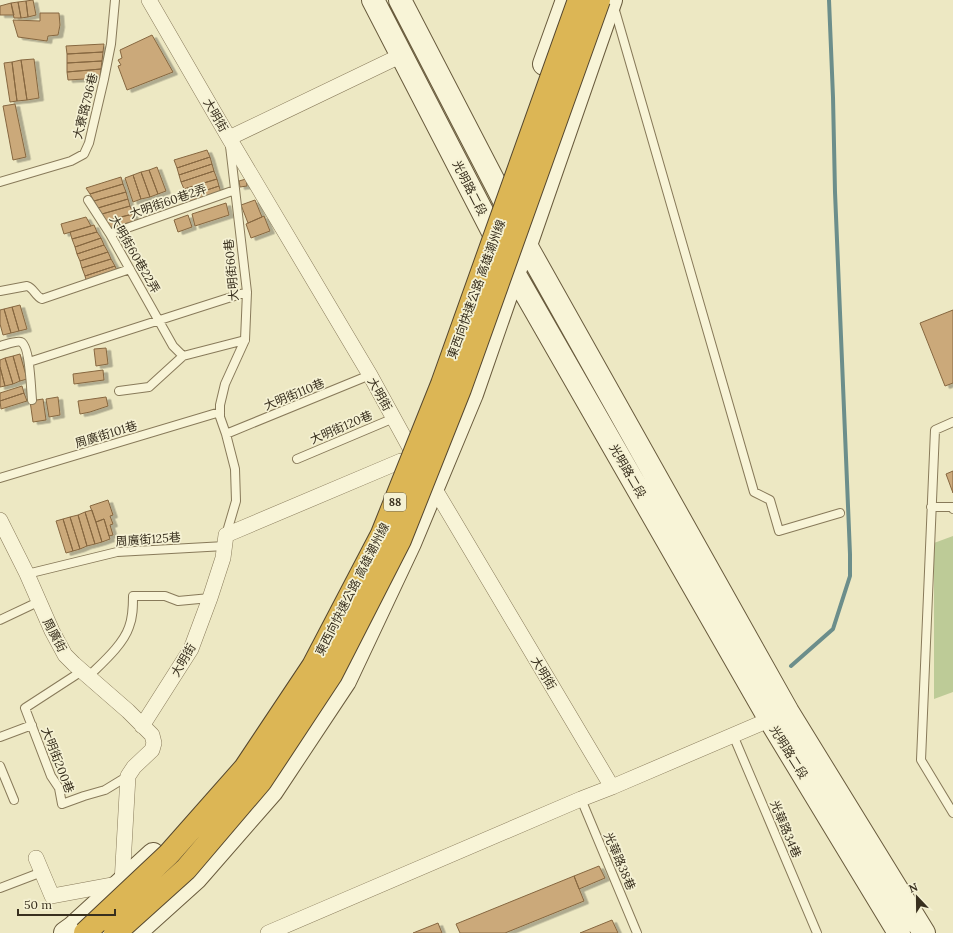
<svg xmlns="http://www.w3.org/2000/svg" width="953" height="933" font-family="Lora,'Noto Sans TC',serif">
<defs>
<filter id="shadow"><feDropShadow dx="4.5" dy="2.5" stdDeviation="0" flood-color="#0004"/></filter>
</defs>
<rect width="100%" height="100%" fill="#ede8c3"/>
<path fill="#bdcb97" d="M 953,536 L 953,692 L 934,699 L 934,543 Z"/>
<g fill="none" stroke-linecap="round" stroke-linejoin="round">
<path stroke="#6c8e8b" stroke-width="4" d="M 791,666 L 833,629 L 850,576 L 850,554 L 835,192 L 833,97 L 829,0"/>
</g>
<path fill="#cba97a" stroke="#866740" filter="url(#shadow)" d="M 33,0 L 36,15 L 28,17 L 26,1 Z
M 26,1 L 28,17 L 21,18 L 18,2 Z
M 18,2 L 21,18 L 14,18 L 11,3 Z
M 11,3 L 14,15 L 0,15 L 0,6 Z
M 40,13 L 59,13 L 60,25 L 58,35 L 48,36 L 47,41 L 18,37 L 13,20 L 40,21 Z
M 152,35 L 173,72 L 127,90 L 118,66 L 121,65 L 118,60 L 122,58 L 120,50 Z
M 104,44 L 103,52 L 67,54 L 66,46 Z
M 103,52 L 102,61 L 67,63 L 67,54 Z
M 34,59 L 39,98 L 27,100 L 21,60 Z
M 21,60 L 27,100 L 17,101 L 12,62 Z
M 102,61 L 101,69 L 67,72 L 67,63 Z
M 12,62 L 17,101 L 10,102 L 4,63 Z
M 101,69 L 100,78 L 68,80 L 67,72 Z
M 15,104 L 26,157 L 13,160 L 3,106 Z
M 207,150 L 210,157 L 177,168 L 174,160 Z
M 210,157 L 212,164 L 179,175 L 177,168 Z
M 212,164 L 214,171 L 181,182 L 179,175 Z
M 157,167 L 166,191 L 158,194 L 149,170 Z
M 149,170 L 158,194 L 150,197 L 141,172 Z
M 214,171 L 217,179 L 184,189 L 181,182 Z
M 141,172 L 150,197 L 141,199 L 133,175 Z
M 133,175 L 141,199 L 133,202 L 125,178 Z
M 121,177 L 123,184 L 90,194 L 86,188 Z
M 217,179 L 219,186 L 186,197 L 184,189 Z
M 246,179 L 247,186 L 240,187 L 239,181 Z
M 123,184 L 126,192 L 94,201 L 90,194 Z
M 219,186 L 221,193 L 188,204 L 186,197 Z
M 126,192 L 128,199 L 98,208 L 94,201 Z
M 128,199 L 130,206 L 102,214 L 98,208 Z
M 255,200 L 262,217 L 248,223 L 241,205 Z
M 226,203 L 229,215 L 195,226 L 192,214 Z
M 130,206 L 133,214 L 105,221 L 102,214 Z
M 133,214 L 135,221 L 109,228 L 105,221 Z
M 188,215 L 192,227 L 178,232 L 174,220 Z
M 264,216 L 270,231 L 251,238 L 246,224 Z
M 86,217 L 91,226 L 64,234 L 61,224 Z
M 94,225 L 97,232 L 72,239 L 70,232 Z
M 97,232 L 101,238 L 75,247 L 72,239 Z
M 101,238 L 104,245 L 77,254 L 75,247 Z
M 104,245 L 108,252 L 80,261 L 77,254 Z
M 108,252 L 111,259 L 82,268 L 80,261 Z
M 111,259 L 115,266 L 85,276 L 82,268 Z
M 115,266 L 118,273 L 87,283 L 85,276 Z
M 20,305 L 27,329 L 19,331 L 12,307 Z
M 12,307 L 19,331 L 11,333 L 4,309 Z
M 4,309 L 11,333 L 3,335 L 0,324 L 0,310 Z
M 953,310 L 953,383 L 945,386 L 920,323 Z
M 106,348 L 108,364 L 96,366 L 94,349 Z
M 20,354 L 27,379 L 20,381 L 13,356 Z
M 13,356 L 20,381 L 13,384 L 5,358 Z
M 5,358 L 13,384 L 5,386 L 0,367 L 0,360 Z
M 0,367 L 5,386 L 0,387 Z
M 103,370 L 104,380 L 74,384 L 73,374 Z
M 22,386 L 24,393 L 0,401 L 0,393 Z
M 24,393 L 27,401 L 1,409 L 0,401 Z
M 58,397 L 60,415 L 49,417 L 46,399 Z
M 106,397 L 108,406 L 90,412 L 80,414 L 78,401 Z
M 43,399 L 46,420 L 33,422 L 30,401 Z
M 953,471 L 953,493 L 946,474 Z
M 108,500 L 113,515 L 110,516 L 113,524 L 110,525 L 113,535 L 109,536 L 104,519 L 96,522 L 90,506 Z
M 92,510 L 102,542 L 95,544 L 85,512 Z
M 85,512 L 95,544 L 87,546 L 78,515 Z
M 78,515 L 87,546 L 80,549 L 70,517 Z
M 70,517 L 80,549 L 73,551 L 63,519 Z
M 63,519 L 73,551 L 66,553 L 56,521 Z
M 104,519 L 110,539 L 102,542 L 96,522 Z
M 599,866 L 605,878 L 579,889 L 574,876 Z
M 574,876 L 584,901 L 505,933 L 460,933 L 456,924 Z
M 612,920 L 618,933 L 580,933 Z
M 438,923 L 442,933 L 413,933 Z"/>
<g fill="none" stroke-linecap="round" stroke-linejoin="round">
<defs>
<path id="lane" d="M 614,7 L 754,492 L 770,500 L 779,531 L 840,513
M 0,182 L 71,161 L 84,154 L 89,143 L 104,79 L 111,44 L 115,0
M 88,200 L 110,234 L 173,346 L 183,356 L 149,387 L 119,391
M 110,234 L 235,190
M 0,291 L 27,286 C 34,288 35,296 42,299 L 130,269
M 0,346 C 5,345 17,340 21,342 C 30,346 31,390 32,400
M 183,356 L 245,340
M 29,362 L 247,292
M 953,422 L 935,430 L 921,760 L 953,813
M 226,434 L 370,375
M 297,459 L 394,418
M 0,478 L 220,412
M 931,507 L 952,507 L 953,509
M 226,535 L 236,501 L 235,469 L 226,434 L 220,417 L 220,405 L 225,384 L 245,340 L 247,292 L 230,146
M 27,574 L 117,552 L 225,546
M 0,620 L 38,602
M 82,671 L 25,708 L 51,776 L 59,788 L 62,804 L 84,796 L 105,790 L 128,776
M 88,677 C 102,663 123,645 129,627 C 133,617 133,607 133,596 L 165,596 L 178,601 L 210,598
M 733,735 L 817,933
M 0,737 L 32,725
M 0,766 L 14,800
M 581,799 L 637,933
M 0,888 L 42,872"/>
<path id="street" d="M 149,0 L 229,138 L 370,375 L 416,459
M 229,138 L 402,55
M 430,481 L 612,787
M 0,520 L 27,574 L 52,631 L 65,655 L 74,664 L 128,711 L 152,735 L 154,743 L 152,750 L 134,767 L 128,776 L 122,883 L 52,896 L 36,858
M 142,726 L 191,649 L 210,598 L 223,558 L 226,535 L 401,461
M 268,933 L 581,799 L 612,787 L 778,716"/>
<path id="secondary" d="M 373,0 L 514,273 L 770,720 L 899,933
M 400,0 L 499,191 L 526,245 L 788,712 L 924,933
M 544,64 L 567,0
M 65,933 L 72,928 L 153,854
M 135,933 L 196,878 L 272,791 L 345,681 L 410,543 L 472,394 L 514,273 L 526,245 L 611,0"/>
</defs>
<use href="#lane" stroke="#887a5a" stroke-width="10"/>
<use href="#street" stroke="#887a5a" stroke-width="16"/>
<use href="#secondary" stroke="#695b3d" stroke-width="24"/>
<use href="#lane" stroke="#f8f4d7" stroke-width="8"/>
<use href="#street" stroke="#f8f4d7" stroke-width="15"/>
<use href="#secondary" stroke="#f8f4d7" stroke-width="22"/>
<defs>
<path id="highway-bridge" d="M 85,933 L 169,854 L 245,768 L 313,666 L 382,534 L 442,384 L 579,0
M 115,933 L 186,869 L 261,781 L 331,675 L 400,540 L 460,389 L 599,0"/>
</defs>
<use href="#highway-bridge" stroke="#55472e" stroke-width="24" stroke-linecap="butt"/>
<use href="#highway-bridge" stroke="#dcb655" stroke-width="22"/>
</g>
<g text-anchor="middle" dominant-baseline="central" stroke-width="3.5" stroke-linejoin="round" paint-order="stroke">
<rect fill="#f5f1d3" stroke="#716954" stroke-width="1" x="384" y="493" width="22" height="18" rx="3"/>
<g font-size="11" font-weight="bold" fill="#382f1e">
<text x="395" y="502">88</text>
</g>
<g font-size="12" fill="#382f1e" stroke="#f5f1d3">
<text transform="translate(85 106) rotate(-76)">大寮路796巷</text>
<text transform="translate(216 115) rotate(60)">大明街</text>
<text transform="translate(470 188) rotate(63)">光明路二段</text>
<text transform="translate(168 201) rotate(-19)">大明街60巷2弄</text>
<text transform="translate(135 254) rotate(60)">大明街60巷22弄</text>
<text transform="translate(231 270) rotate(-95)">大明街60巷</text>
<text transform="translate(476 289) rotate(-70)">東西向快速公路 高雄潮州線</text>
<text transform="translate(294 394) rotate(-22)">大明街110巷</text>
<text transform="translate(380 394) rotate(61)">大明街</text>
<text transform="translate(341 427) rotate(-23)">大明街120巷</text>
<text transform="translate(106 434) rotate(-17)">周廣街101巷</text>
<text transform="translate(628 471) rotate(60)">光明路二段</text>
<text transform="translate(148 539) rotate(-4)">周廣街125巷</text>
<text transform="translate(352 589) rotate(-63)">東西向快速公路 高雄潮州線</text>
<text transform="translate(55 635) rotate(62)">周廣街</text>
<text transform="translate(183 660) rotate(-60)">大明街</text>
<text transform="translate(544 673) rotate(59)">大明街</text>
<text transform="translate(789 752) rotate(58)">光明路二段</text>
<text transform="translate(58 760) rotate(69)">大明街200巷</text>
<text transform="translate(786 829) rotate(67)">光華路34巷</text>
<text transform="translate(620 861) rotate(67)">光華路38巷</text>
</g>
</g>
<g transform="translate(917 897) rotate(338)" stroke="#f5f1d3" stroke-width="3" paint-order="stroke">
<path d="M0-3L7 15L0 10L-7 15Z" fill="#382f1e"/>
<text y="-6" font-size="11" font-weight="bold" text-anchor="middle" fill="#382f1e">N</text>
</g>
<path d="M18 909v6h97v-6" fill="none" stroke="#382f1e" stroke-width="2"/>
<text x="24" y="909" font-size="12" fill="#382f1e" stroke="#f5f1d3" stroke-width="3" paint-order="stroke">50 m</text>
</svg>
